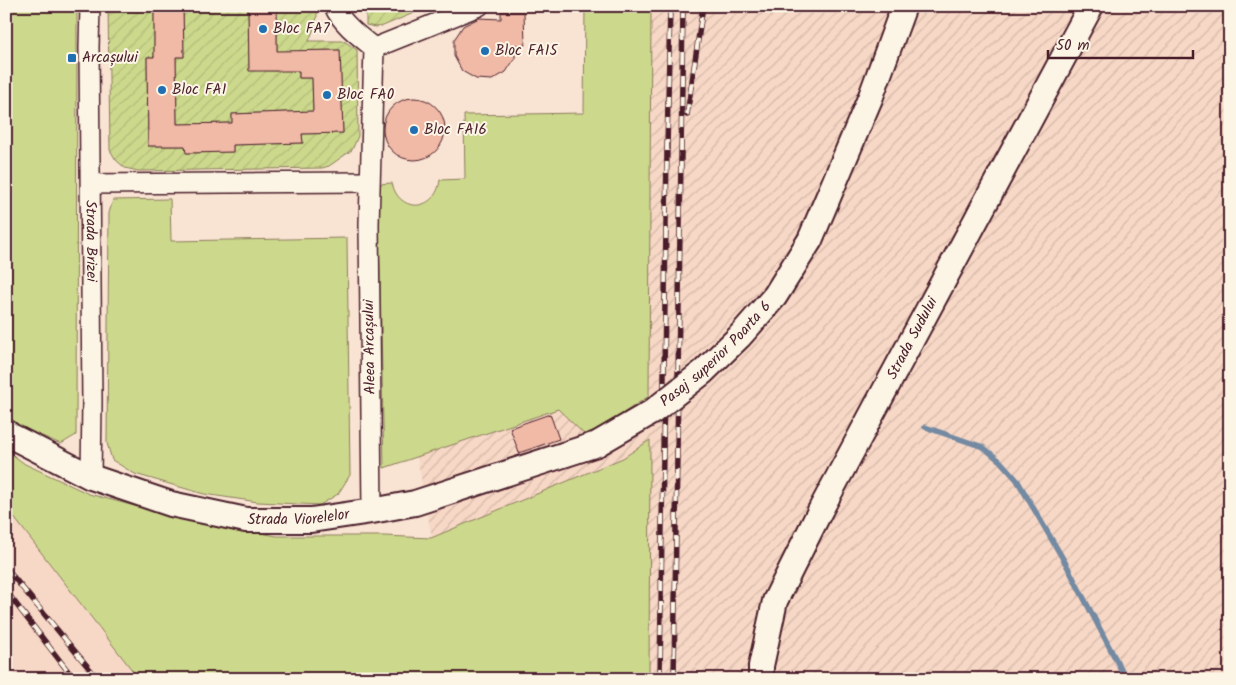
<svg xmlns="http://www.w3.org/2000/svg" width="1236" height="685" font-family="Kalam,sans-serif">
<defs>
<pattern id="industrial-furrows" width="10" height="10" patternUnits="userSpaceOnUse" patternTransform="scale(1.25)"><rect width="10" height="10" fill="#f7d7c5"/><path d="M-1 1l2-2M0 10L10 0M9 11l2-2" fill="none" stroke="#d5b8a9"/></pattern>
<pattern id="garden-furrows" width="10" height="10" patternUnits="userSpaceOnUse" patternTransform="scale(1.25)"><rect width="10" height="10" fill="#ccd98c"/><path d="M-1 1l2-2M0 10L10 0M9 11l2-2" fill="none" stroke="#b1ba79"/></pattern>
</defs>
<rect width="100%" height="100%" fill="#f9e3d2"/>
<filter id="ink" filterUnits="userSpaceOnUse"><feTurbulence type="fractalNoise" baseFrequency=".02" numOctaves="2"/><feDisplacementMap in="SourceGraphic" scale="10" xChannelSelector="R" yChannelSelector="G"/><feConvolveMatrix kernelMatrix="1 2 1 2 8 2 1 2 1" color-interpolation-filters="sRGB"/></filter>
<g filter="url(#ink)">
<path fill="#f7d7c5" d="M 6,507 L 139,679 L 6,679 Z"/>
<path fill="url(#industrial-furrows)" d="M 651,6 L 1230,6 L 1230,679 L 433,679 L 432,538 L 417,456 L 558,409 L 649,396 Z"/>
<path fill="#ccd98c" stroke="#8b7c5c" d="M 6,6 L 77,6 L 76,435 L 61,444 L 16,425 L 6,418 Z
M 585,6 L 651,6 L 649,396 L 587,437 L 558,409 L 384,468 L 378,184 L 392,183 C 399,214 436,212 440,180 L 465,179 L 464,115 L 584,113 Z
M 170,199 L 171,241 L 347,238 L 350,475 L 338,494 L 320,505 L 258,502 L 204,494 L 135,474 L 112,460 L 107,443 L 109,213 L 113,200 Z
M 650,440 L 649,679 L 139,679 L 6,507 L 6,450 L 25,464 L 89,494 L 192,521 L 277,536 L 384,536 L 431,538 L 623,458 Z"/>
<path fill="url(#garden-furrows)" stroke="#8b7c5c" d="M 108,6 L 154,6 L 154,57 L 147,57 L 148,146 L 185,146 L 187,153 L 233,152 L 233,145 L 303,143 L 302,134 L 343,133 L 340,50 L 298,51 L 299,78 L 312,78 L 313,111 L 232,114 L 232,123 L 177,124 L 176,57 L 184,57 L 183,6 L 248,6 L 249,70 L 277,71 L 277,6 L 318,6 L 316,23 L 309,41 L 344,41 L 357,50 L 358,136 L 352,150 L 329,166 L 322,168 L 138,171 L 125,168 L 116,160 L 110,150 Z
M 346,6 L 430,6 L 383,26 L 375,27 L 366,25 L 366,9 L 348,9 Z"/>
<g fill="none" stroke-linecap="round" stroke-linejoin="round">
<path stroke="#738aa2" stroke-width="5.5" d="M 925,427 L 983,447 L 1000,461 L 1017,480 L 1066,564 L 1126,679"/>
</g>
<path fill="#f1baa7" stroke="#4a1f2b" d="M 154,6 L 183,6 L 184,57 L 176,57 L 177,124 L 232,123 L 232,114 L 313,111 L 312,78 L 299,78 L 299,71 L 249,71 L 248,6 L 277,6 L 277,51 L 340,50 L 343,133 L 302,134 L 303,143 L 233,145 L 233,152 L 186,153 L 185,146 L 148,146 L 147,57 L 154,57 Z
M 501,12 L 524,12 L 525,45 L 515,45 L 515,58 L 506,72 L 492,80 L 476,79 L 462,71 L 454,56 L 454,40 L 463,26 L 479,18 L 501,19 Z
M383 129a31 31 0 1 1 62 0a31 31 0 1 1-62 0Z
M 550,414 L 559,439 L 519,453 L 510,428 Z"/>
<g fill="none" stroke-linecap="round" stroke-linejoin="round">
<defs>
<g id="minor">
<path id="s1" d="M 90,6 L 89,47 L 92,402 L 91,477"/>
<path d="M 334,6 C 341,23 360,37 374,48"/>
<path d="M 374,48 L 479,6"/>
<path d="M 91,184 L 369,182"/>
<path d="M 372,511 L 369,224 L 374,48"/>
</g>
<g id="tertiary">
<path d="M 810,240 L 871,96 L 904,6"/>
<path id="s2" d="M 6,432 L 11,436 L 91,477 L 171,504 L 246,520 L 311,520 L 372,511 L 415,503 L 597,444"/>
<path id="s3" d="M 761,679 L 761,666 L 775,601 L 821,509 L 1091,6"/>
</g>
</defs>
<use href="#minor" stroke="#4a1f2b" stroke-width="22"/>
<use href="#tertiary" stroke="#4a1f2b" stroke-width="28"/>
<use href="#minor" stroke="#fcf5e5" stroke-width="19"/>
<use href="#tertiary" stroke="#fcf5e5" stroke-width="24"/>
<defs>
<path id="rail" d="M 687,115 L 703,6
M 6,568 L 98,679
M 6,591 L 74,679
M 660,679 L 667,148 L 670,6
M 674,679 L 683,6"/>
</defs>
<use href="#rail" stroke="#4a1f2b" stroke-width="5.5"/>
<use href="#rail" stroke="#fcf5e5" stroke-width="4" stroke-dasharray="11" stroke-linecap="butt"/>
<defs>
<g id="tertiary-bridge">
<path id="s4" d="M 597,444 L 652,412 L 703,372 L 739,337 L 775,296 L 810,240"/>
</g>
</defs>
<use href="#tertiary-bridge" stroke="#4a1f2b" stroke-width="28" stroke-linecap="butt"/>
<use href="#tertiary-bridge" stroke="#fcf5e5" stroke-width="24"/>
</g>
</g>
<g fill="#1f6fb2" stroke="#fcf5e5" stroke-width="2">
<circle cx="263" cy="29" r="5"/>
<circle cx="485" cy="51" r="5"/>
<rect x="67" y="53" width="10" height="10" rx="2.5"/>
<circle cx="162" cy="90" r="5"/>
<circle cx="327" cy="95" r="5"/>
<circle cx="414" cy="130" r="5"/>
</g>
<g text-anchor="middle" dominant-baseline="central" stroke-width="4" stroke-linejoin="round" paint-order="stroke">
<g font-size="15" fill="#4a1f2b" stroke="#fcf5e5" text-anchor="start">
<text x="273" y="29">Bloc FA7</text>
<text x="495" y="51">Bloc FA15</text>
<text x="82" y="58">Arcașului</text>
<text x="172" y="90">Bloc FA1</text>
<text x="337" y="95">Bloc FA0</text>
<text x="424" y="130">Bloc FA16</text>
</g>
<g font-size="15" fill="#4a1f2b" stroke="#fcf5e5">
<text stroke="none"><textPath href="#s1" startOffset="235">Strada Brizei</textPath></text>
<text stroke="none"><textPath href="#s3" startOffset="376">Strada Sudului</textPath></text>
<text transform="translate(370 347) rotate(-91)">Aleea Arcașului</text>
<text stroke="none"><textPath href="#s4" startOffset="150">Pasaj superior Poarta 6</textPath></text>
<text stroke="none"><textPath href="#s2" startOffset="310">Strada Viorelelor</textPath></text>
</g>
</g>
<rect width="1236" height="685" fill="none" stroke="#fcf5e5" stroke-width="25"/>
<rect x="12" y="12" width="1211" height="660" fill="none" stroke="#4a1f2b" stroke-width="2" filter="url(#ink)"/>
<path d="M1048 50v8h145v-8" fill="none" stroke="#4a1f2b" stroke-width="2.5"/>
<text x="1056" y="50" font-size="15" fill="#4a1f2b" stroke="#fcf5e5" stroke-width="4" paint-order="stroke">50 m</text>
</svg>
